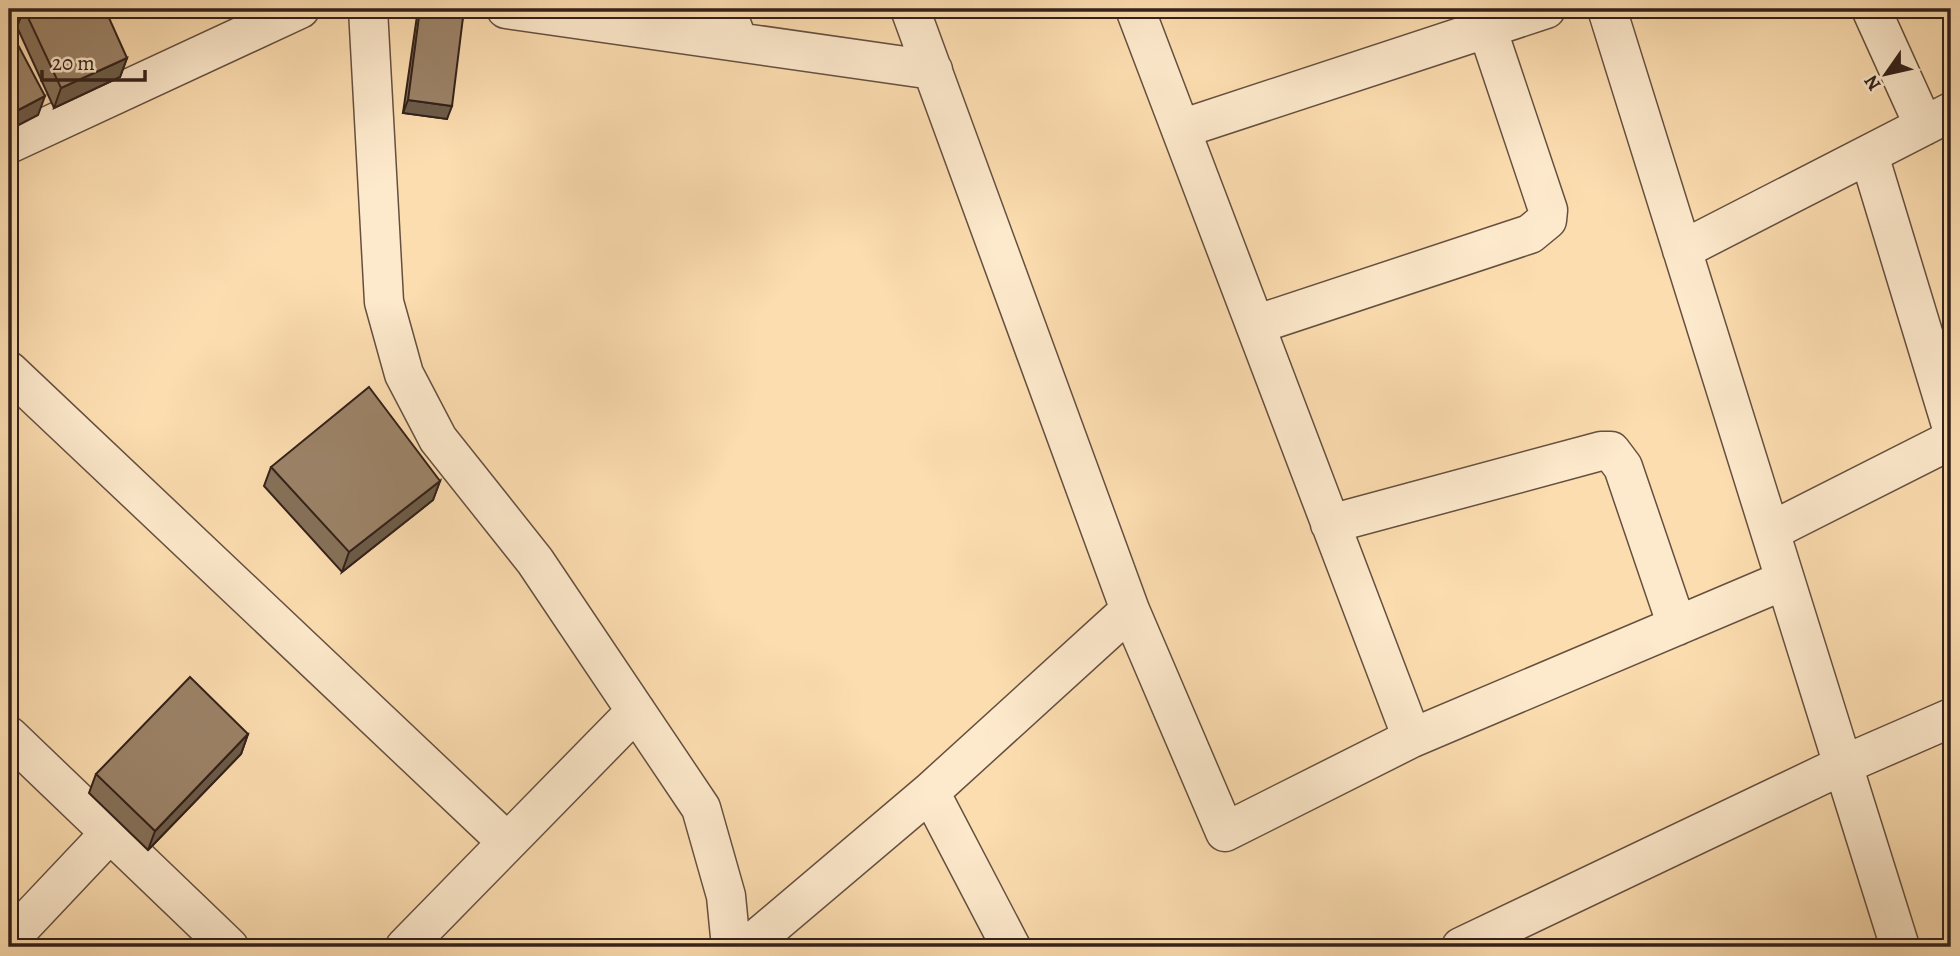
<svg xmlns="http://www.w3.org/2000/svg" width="1960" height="956" font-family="Alegreya,serif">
<rect width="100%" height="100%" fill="#fcddb0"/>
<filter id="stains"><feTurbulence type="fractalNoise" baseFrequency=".00286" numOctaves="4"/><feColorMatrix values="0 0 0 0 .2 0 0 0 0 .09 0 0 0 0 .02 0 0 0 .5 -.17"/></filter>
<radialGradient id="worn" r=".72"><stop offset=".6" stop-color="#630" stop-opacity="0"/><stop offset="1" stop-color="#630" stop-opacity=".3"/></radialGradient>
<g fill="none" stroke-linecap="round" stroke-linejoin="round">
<defs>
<path id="minor" d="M 368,9 L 384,302 L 404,374 L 438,439 L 535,561 L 701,808 L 726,896 L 731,947
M 506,9 L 933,70
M 726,9 L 738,42
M 910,9 L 1130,610 L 930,792
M 1135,9 L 1412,738 L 1785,580
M 1607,9 L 1843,765 L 1951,718
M 1871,9 L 1924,126
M 1181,129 L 1546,9
M 9,144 L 300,9
M 1869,155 L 1951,425
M 1682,250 L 1951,112
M 1255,325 L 1530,234 L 1547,220 L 1548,210 L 1487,28
M 9,371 L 507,842
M 1330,524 L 1601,451 L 1611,451 L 1623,467 L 1677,626
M 1771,531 L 1951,440
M 1130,610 L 1225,832 L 1412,738
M 9,736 L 229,947
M 9,940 L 110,833
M 405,947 L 636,711
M 747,947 L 930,792 L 1011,947
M 1461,947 L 1843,765 L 1900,947"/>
</defs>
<use href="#minor" stroke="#655040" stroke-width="41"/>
<use href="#minor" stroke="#fde9cc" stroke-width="38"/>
</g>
<path fill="#867159" stroke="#33211a" stroke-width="2" d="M 24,9 L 127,58 L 120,77 L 54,108 L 17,27 Z
M 418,9 L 464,9 L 447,119 L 403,113 Z
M 271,467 L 440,481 L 433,500 L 342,572 L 264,486 Z
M 248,734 L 241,754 L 148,850 L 89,793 L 96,774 Z"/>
<path fill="#6d5c49" stroke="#33211a" stroke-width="2" d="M 127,58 L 120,77 L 54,108 L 61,88 Z
M 45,96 L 38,115 L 9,130 L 9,115 Z
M 408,100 L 452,106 L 447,119 L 403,113 Z
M 440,481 L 433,500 L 342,572 L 349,552 Z
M 248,734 L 241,754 L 148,850 L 155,831 Z"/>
<path fill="#9c8368" stroke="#33211a" stroke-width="2" d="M 24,9 L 105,9 L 127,58 L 61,88 Z
M 420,9 L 464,9 L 452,106 L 408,100 Z
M 9,28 L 45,96 L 9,115 Z
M 369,387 L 440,481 L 349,552 L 271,467 Z
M 190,677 L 248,734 L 155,831 L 96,774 Z"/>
<rect width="1960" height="956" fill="none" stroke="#fcddb0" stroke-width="35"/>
<rect x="10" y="10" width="1939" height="935" fill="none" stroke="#33211a" stroke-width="3.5"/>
<rect x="18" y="18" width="1925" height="921" fill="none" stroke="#33211a" stroke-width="2"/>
<g transform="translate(1886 74) rotate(236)" stroke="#fde9cc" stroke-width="5" paint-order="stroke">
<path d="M0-5L12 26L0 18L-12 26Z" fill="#33211a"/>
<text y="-10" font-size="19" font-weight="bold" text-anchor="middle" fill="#33211a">N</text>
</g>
<path d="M42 70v10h103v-10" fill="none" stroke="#33211a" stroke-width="3.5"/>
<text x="52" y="70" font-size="21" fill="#33211a" stroke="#fde9cc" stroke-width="5" paint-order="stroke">20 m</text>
<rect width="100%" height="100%" filter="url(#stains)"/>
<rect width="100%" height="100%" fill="url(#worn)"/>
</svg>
